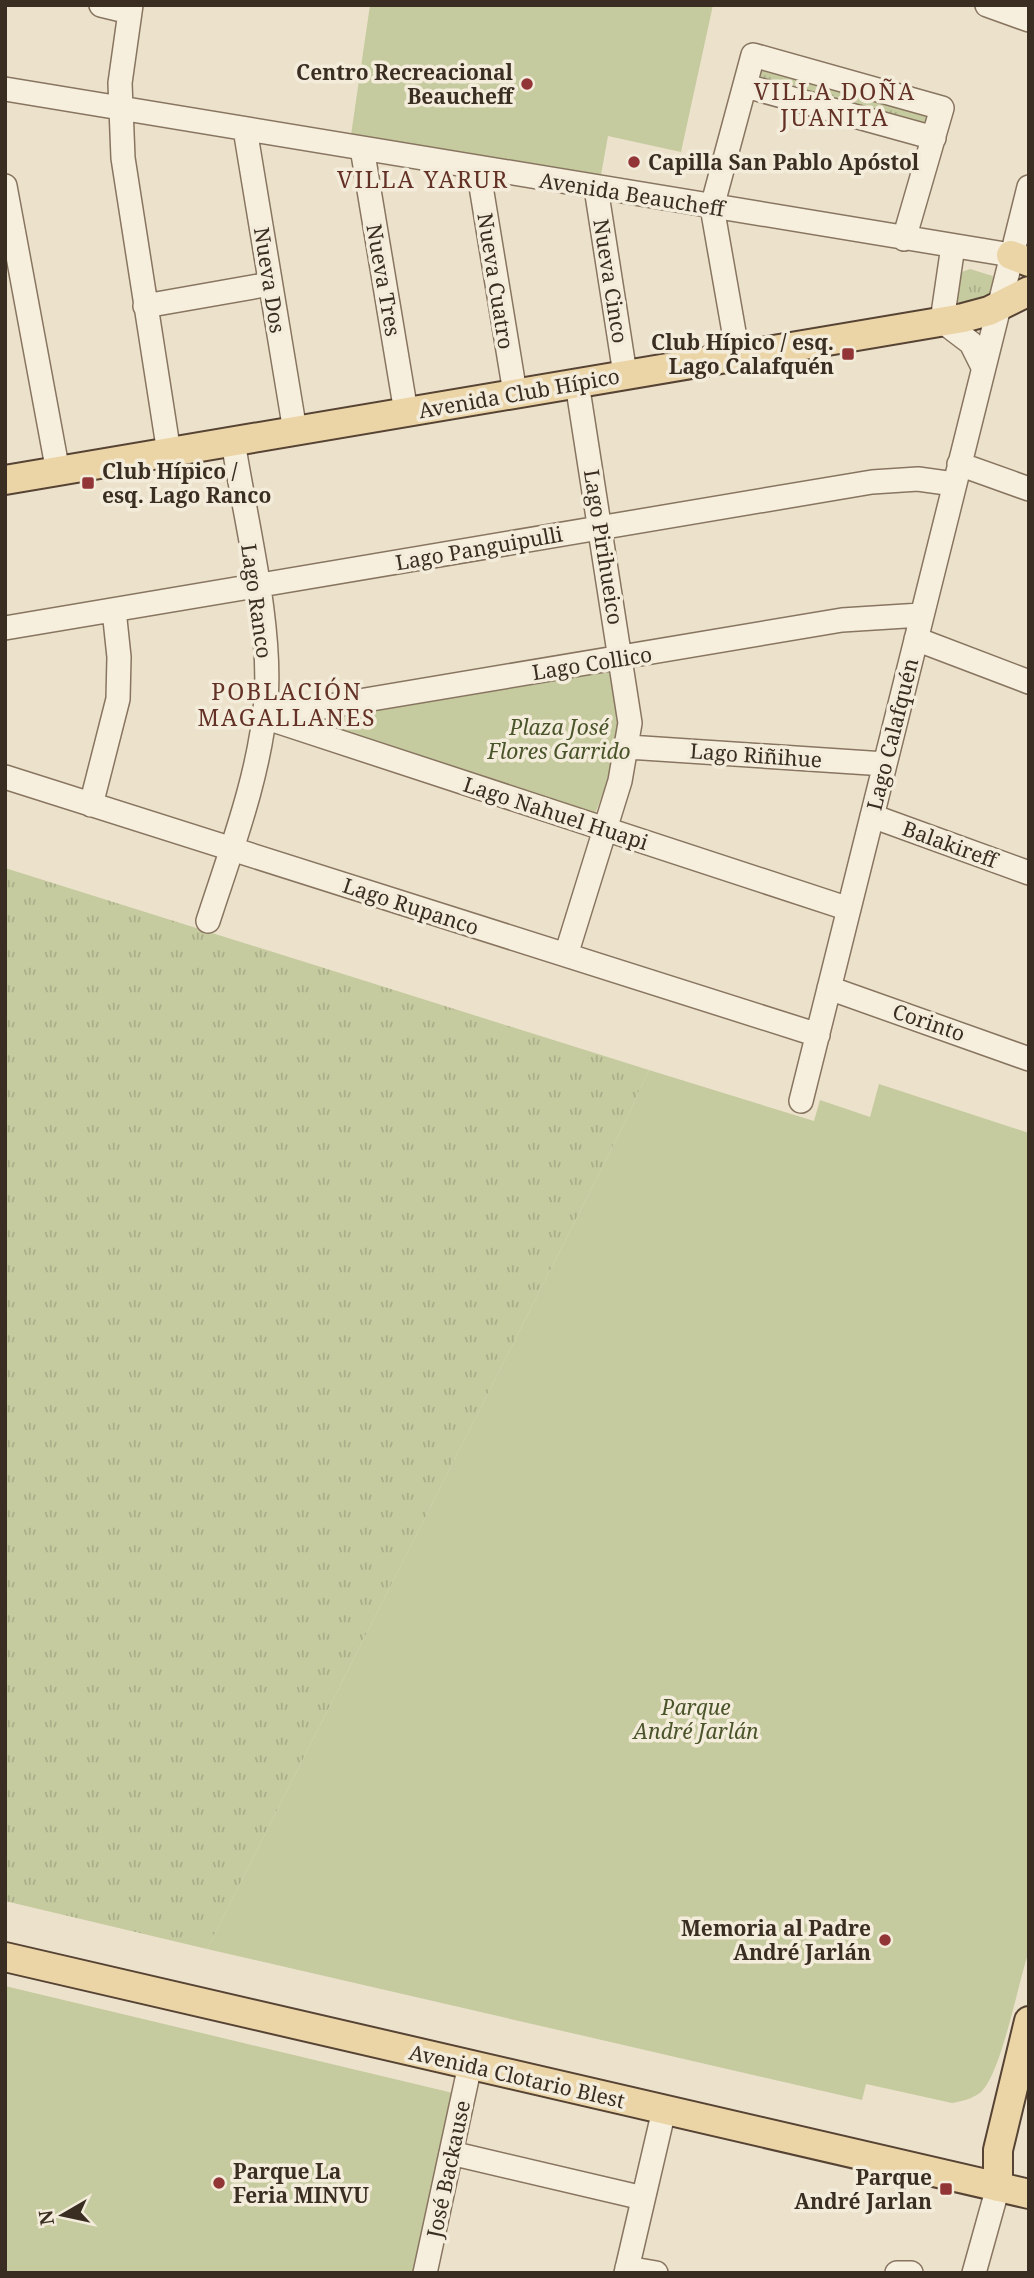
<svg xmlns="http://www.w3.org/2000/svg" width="1034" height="2278" font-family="'Noto Serif',serif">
<defs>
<pattern id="grass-tufts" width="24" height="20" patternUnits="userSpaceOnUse" patternTransform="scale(1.75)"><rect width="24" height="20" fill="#c5ca9f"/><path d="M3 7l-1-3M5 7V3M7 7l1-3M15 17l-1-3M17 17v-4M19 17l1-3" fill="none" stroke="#aaae89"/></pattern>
</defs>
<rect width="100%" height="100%" fill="#ece2cb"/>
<path fill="url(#grass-tufts)" d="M 759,62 L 938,114 L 932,133 L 754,82 Z
M 970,269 L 993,276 L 991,300 L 953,308 L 959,273 Z
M 5,868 L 649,1070 L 622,1128 L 207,1949 L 5,1901 Z"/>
<path fill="#c5ca9f" d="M 370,5 L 713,5 L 681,152 L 608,136 L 601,175 L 351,135 Z
M 613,671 L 622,719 L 615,762 L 595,814 L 326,727 L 328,718 Z
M 649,1070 L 814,1121 L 820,1100 L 870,1117 L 879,1084 L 1029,1133 L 1029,1951 C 1018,1983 1002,2070 982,2091 C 975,2098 963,2101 952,2103 L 866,2084 L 862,2100 L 207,1949 L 622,1128 Z
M 5,1986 L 453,2093 L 413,2273 L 5,2273 Z"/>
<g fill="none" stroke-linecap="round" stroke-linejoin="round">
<defs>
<path id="minor" d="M 101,5 L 130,12
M 131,5 L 120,83 L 123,158 L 169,453
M 987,5 L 1029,20
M 746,86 L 934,138
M 5,89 L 1011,255
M 245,129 L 295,431
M 362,148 L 406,412
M 478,168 L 515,393
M 5,186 L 58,472
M 596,188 L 625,374
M 953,246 L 942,321 L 971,343 L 983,367
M 145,306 L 270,284
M 738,355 L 712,207 L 753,55 L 942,108 L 904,239
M 959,464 L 1029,489
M 5,628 L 872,482 L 918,479 L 954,484
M 916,639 L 1029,682
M 264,717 L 842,620 L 921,615
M 267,718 L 849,909
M 628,747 L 885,764
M 5,777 L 818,1035
M 91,805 L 118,699 L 119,657 L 114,610
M 872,816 L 1029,873
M 208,921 C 231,850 260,775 266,700 C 272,623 245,519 233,441
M 566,955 L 620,781 L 630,723 L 577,383
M 829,988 L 1029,1059
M 801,1101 L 1029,187
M 451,2153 L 643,2198
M 627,2268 L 656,2273
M 425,2273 L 470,2065
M 626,2273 L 664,2110
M 897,2273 L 911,2273
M 974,2273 L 998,2187"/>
<path id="major" d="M 1011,255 L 1029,262
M 5,480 L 963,318 L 989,311 L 1029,291
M 5,1957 L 1029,2194
M 998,2187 L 998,2150 L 1029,2021"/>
</defs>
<use href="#minor" stroke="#887560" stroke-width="26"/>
<use href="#major" stroke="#564334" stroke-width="32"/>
<use href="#minor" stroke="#f7efde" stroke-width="23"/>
<use href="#major" stroke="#ebd5a7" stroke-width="28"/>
</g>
<g fill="#923536" stroke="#f4ecda" stroke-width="2.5">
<circle cx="527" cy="84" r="7"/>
<circle cx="634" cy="162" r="7"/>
<rect x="841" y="347" width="14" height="14" rx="3.5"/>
<rect x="81" y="476" width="14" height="14" rx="3.5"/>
<circle cx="885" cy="1940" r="7"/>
<circle cx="219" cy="2183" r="7"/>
<rect x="939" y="2182" width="14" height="14" rx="3.5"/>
</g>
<g text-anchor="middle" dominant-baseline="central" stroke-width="7" stroke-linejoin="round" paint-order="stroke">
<g font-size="21" font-weight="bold" fill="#3a2d22" stroke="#f4ecda" text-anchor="end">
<text x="513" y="72">Centro Recreacional<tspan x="513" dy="24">Beaucheff</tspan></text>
<text x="648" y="162" text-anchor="start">Capilla San Pablo Apóstol</text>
<text x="834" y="342">Club Hípico / esq.<tspan x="834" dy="24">Lago Calafquén</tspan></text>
<text x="102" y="471" text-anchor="start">Club Hípico /<tspan x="102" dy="24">esq. Lago Ranco</tspan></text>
<text x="871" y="1928">Memoria al Padre<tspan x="871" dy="24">André Jarlán</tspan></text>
<text x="233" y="2171" text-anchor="start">Parque La<tspan x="233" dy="24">Feria MINVU</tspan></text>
<text x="932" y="2177">Parque<tspan x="932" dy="24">André Jarlan</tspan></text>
</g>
<g font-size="21" fill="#3a2d22" stroke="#f4ecda">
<text transform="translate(632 194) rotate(9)">Avenida Beaucheff</text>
<text transform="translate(270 280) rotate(81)">Nueva Dos</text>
<text transform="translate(384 280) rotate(80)">Nueva Tres</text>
<text transform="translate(496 281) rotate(81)">Nueva Cuatro</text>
<text transform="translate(611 281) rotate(81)">Nueva Cinco</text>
<text transform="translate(519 393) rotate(-10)">Avenida Club Hípico</text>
<text transform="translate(604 547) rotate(81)">Lago Pirihueico</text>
<text transform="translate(479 548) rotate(-10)">Lago Panguipulli</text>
<text transform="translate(257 601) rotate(82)">Lago Ranco</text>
<text transform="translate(592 663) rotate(-9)">Lago Collico</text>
<text transform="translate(892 734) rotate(-76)">Lago Calafquén</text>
<text transform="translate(756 755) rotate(4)">Lago Riñihue</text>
<text transform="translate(556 813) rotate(18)">Lago Nahuel Huapi</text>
<text transform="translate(950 844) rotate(20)">Balakireff</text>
<text transform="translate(411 906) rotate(18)">Lago Rupanco</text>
<text transform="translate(929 1022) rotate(19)">Corinto</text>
<text transform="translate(517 2076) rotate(13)">Avenida Clotario Blest</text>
<text transform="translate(448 2169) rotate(-78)">José Backause</text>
</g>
<g font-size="21" font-style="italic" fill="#4a542a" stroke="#f4ecda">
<text x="559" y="727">Plaza José<tspan x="559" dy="24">Flores Garrido</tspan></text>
<text x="696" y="1707">Parque<tspan x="696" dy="24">André Jarlán</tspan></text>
</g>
<g font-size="23" letter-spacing="2" fill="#633125" stroke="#f4ecda">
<text x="835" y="91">VILLA DOÑA<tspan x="835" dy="26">JUANITA</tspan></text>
<text x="423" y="179">VILLA YARUR</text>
<text x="287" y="691">POBLACIÓN<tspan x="287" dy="26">MAGALLANES</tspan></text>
</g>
</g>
<rect width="1034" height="2278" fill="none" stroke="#3a2d22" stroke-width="14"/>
<g transform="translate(63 2215) rotate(261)" stroke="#f4ecda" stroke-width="5" paint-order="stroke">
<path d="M0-5L12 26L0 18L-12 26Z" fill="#3a2d22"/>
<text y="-10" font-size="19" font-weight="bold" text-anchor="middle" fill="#3a2d22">N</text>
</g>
</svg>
